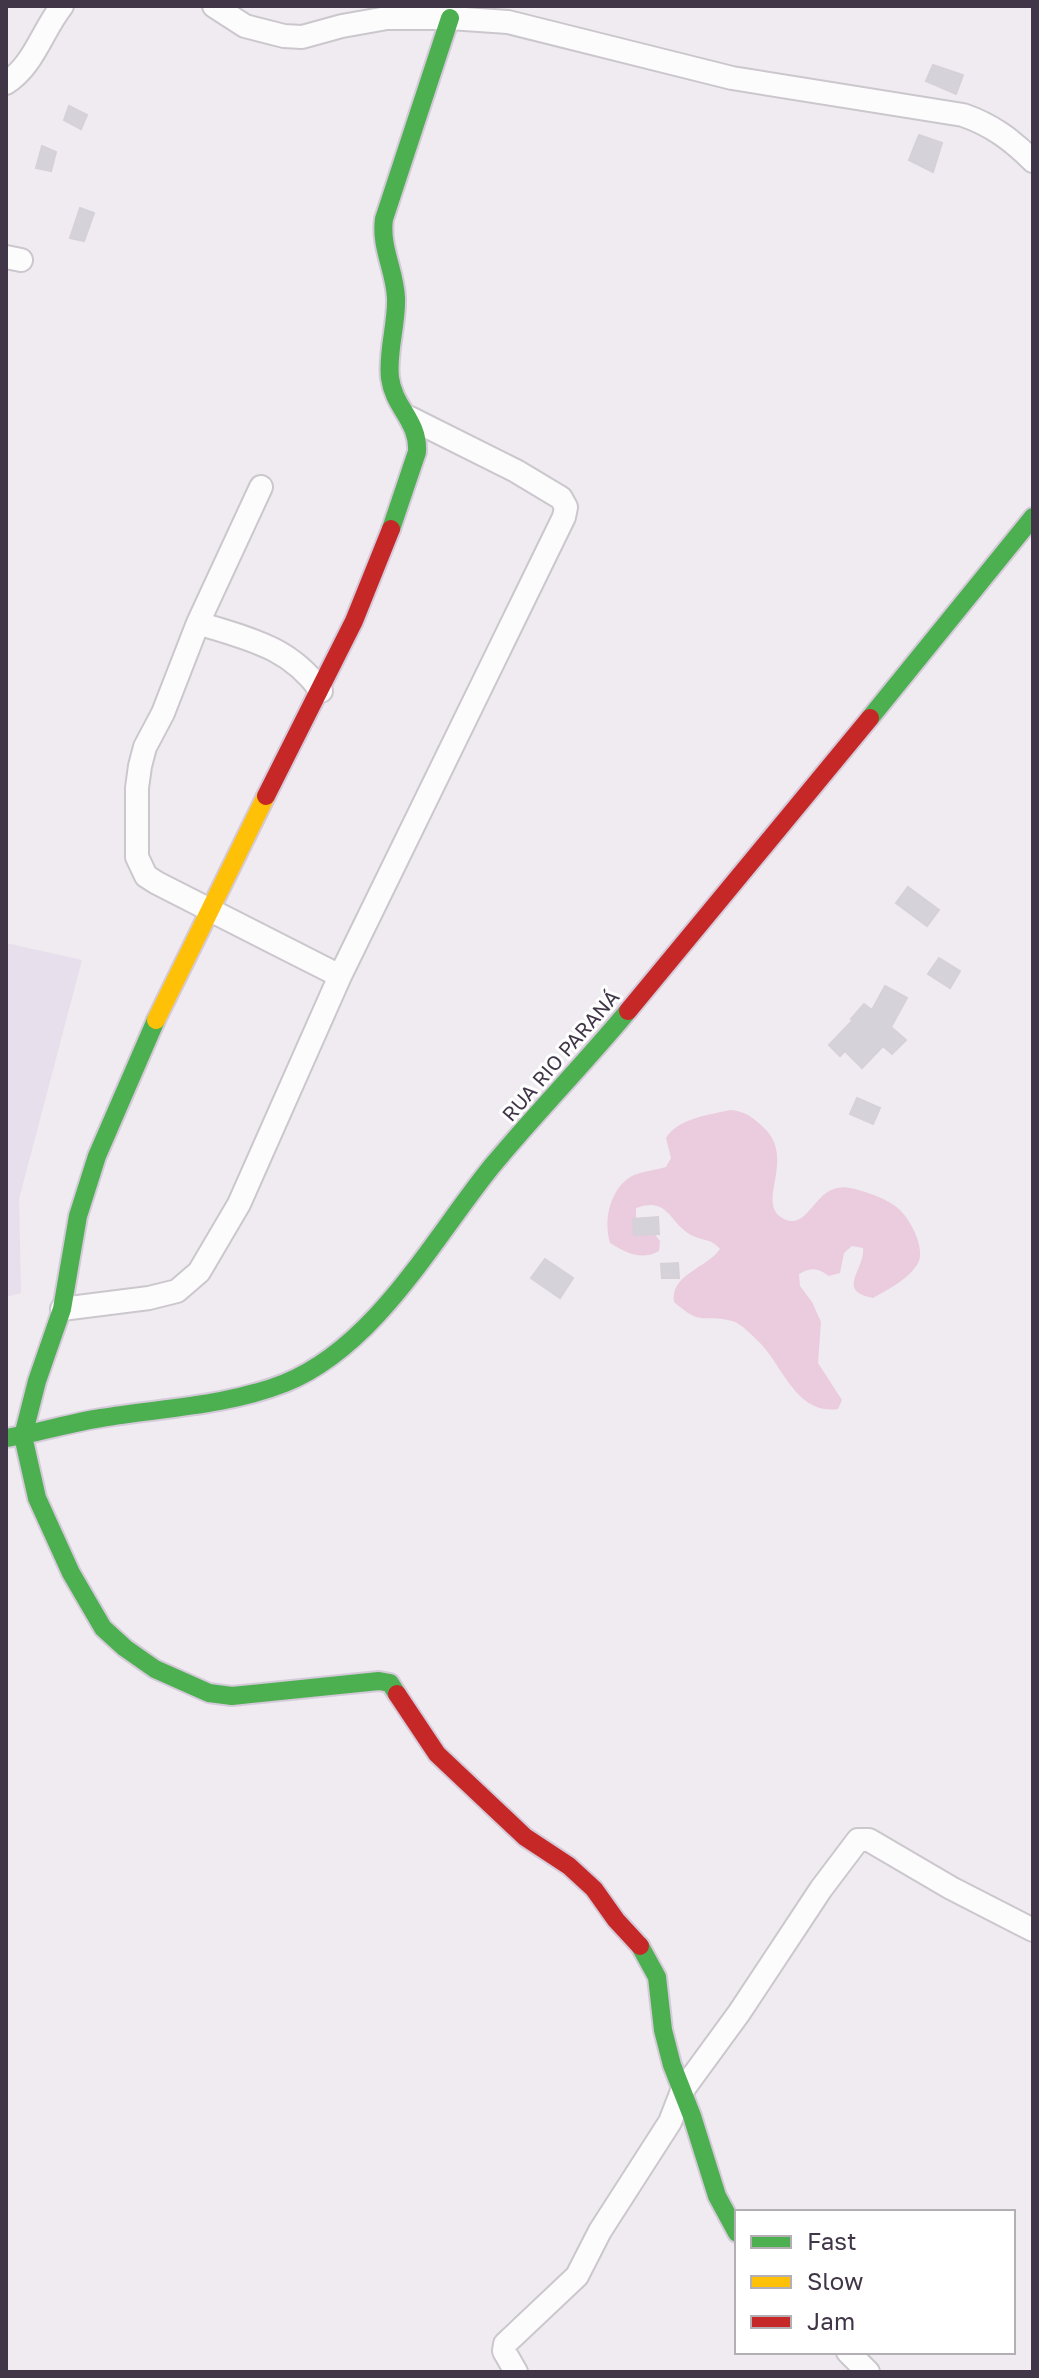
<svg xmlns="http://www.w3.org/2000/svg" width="1039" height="2378" font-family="'Golos Text',sans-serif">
<rect width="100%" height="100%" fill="#efebf1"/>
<path fill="#e7dfeb" d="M 6,943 L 82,960 L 19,1199 L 21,1293 L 6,1297 Z"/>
<path fill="#ebcbde" d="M 730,1110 C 745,1111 752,1117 762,1126 C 799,1158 753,1204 784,1219 C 810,1232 815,1180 850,1188 C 865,1191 889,1199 900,1210 C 911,1221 927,1250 917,1265 C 907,1280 889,1289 873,1298 C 835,1291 865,1270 863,1248 L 852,1246 L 844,1253 L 840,1273 L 829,1276 C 818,1268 811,1267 799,1274 L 800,1286 L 812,1302 L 821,1322 L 818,1363 L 842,1400 L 838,1409 C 797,1415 784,1369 761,1344 C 754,1337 741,1323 732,1321 C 700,1313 704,1328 674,1302 C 670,1274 706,1269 720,1249 C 711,1238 702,1241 691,1235 C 669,1223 669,1196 636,1208 L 636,1220 L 653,1232 L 660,1241 L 659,1251 C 642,1261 626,1253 610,1243 C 603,1220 610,1187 634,1175 C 644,1171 656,1170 666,1167 L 671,1158 L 666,1138 C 678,1118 709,1115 730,1110 Z"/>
<path fill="#d6d2d9" stroke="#d6d0d9" stroke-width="2" d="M 933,65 L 963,75 L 956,94 L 926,81 Z
M 69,106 L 87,115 L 81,129 L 64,120 Z
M 919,135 L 942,143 L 933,172 L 909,160 Z
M 42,146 L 56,152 L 51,171 L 36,168 Z
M 80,208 L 94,213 L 84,241 L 70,238 Z
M 908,887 L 939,910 L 927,926 L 896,903 Z
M 939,958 L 960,971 L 950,988 L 928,974 Z
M 885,986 L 907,998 L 891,1027 L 906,1040 L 892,1054 L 883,1046 L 862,1068 L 845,1051 L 840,1056 L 829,1045 L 853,1020 L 851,1019 L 864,1004 L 872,1010 Z
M 857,1098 L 880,1108 L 873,1124 L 850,1114 Z
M 658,1217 L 659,1234 L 634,1235 L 633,1219 Z
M 545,1259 L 573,1278 L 560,1298 L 531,1278 Z
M 678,1263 L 679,1278 L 662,1278 L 661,1264 Z"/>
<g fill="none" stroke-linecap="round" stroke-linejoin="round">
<defs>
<path id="street" d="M 214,6 L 245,26 L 284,36 L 302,37 L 342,26 L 387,18 L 450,18 L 508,22 L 732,78 L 963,115 C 992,125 1012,140 1033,161
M 6,83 C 34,65 42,31 62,6
M 6,257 L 21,260
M 261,487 L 198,623 L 163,713 L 145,747 L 140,766 L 137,788 L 137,857 L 146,876 L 157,883 L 340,976
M 198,623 C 248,639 289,646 321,691
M 62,1309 L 149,1298 L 177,1291 L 199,1272 L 239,1204 L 340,976 L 564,517 L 566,507 L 561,498 L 516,471 L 410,418
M 848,2352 L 868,2372
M 516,2372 L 504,2351 L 505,2344 L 577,2276 L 600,2231 L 670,2122 L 682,2091 L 739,2013 L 821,1889 L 858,1840 L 869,1840 L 951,1888 L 1033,1930"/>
<path id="fast" d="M 391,529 L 417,452 C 419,421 394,408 390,378 C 387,352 397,324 396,298 C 395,271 380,247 384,219 L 450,18
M 870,718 L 1033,517
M 156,1020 L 97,1156 L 78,1216 L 62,1309 L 37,1381 L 23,1436 L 37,1498 L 71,1573 L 103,1628 L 125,1648 L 155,1669 L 209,1693 L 232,1696 L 379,1681 L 390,1683 L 397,1694
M 6,1438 C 38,1433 69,1423 101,1418 C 162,1408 227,1406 285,1383 C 376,1346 433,1239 492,1166 C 536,1113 584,1064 628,1011
M 640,1946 L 657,1977 L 663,2030 L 672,2065 L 692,2116 L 717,2196 L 737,2233"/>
<path id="slow" d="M 156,1020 L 266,796"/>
<path id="jam" d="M 266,796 L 354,621 L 391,529
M 628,1011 L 870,718
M 397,1694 L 437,1754 L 525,1837 L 569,1866 L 594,1889 L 616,1920 L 640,1946"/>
</defs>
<use href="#street" stroke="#cbc7cd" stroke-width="26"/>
<use href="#fast" stroke="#d5cad9" stroke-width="22"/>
<use href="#slow" stroke="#d5cad9" stroke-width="22"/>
<use href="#jam" stroke="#d5cad9" stroke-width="22"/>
<use href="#street" stroke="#fdfcfd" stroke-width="22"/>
<use href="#fast" stroke="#4caf50" stroke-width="18"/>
<use href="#slow" stroke="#ffc107" stroke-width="18"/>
<use href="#jam" stroke="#c62828" stroke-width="18"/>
</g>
<g text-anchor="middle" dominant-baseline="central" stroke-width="6" stroke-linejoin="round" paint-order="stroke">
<g font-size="20" fill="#413647" stroke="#fff">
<text transform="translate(560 1055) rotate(-49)">RUA RIO PARANÁ</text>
</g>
</g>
<rect width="1039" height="2378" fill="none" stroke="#413647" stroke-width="16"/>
<rect x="735" y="2210" width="280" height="144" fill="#ffffff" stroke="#b3afb5" stroke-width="2"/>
<rect x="751" y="2236" width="40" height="12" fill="#4caf50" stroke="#b3afb5" stroke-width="2"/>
<text x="807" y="2250" font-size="24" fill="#413647">Fast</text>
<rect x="751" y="2276" width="40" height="12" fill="#ffc107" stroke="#b3afb5" stroke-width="2"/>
<text x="807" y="2290" font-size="24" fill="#413647">Slow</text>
<rect x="751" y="2316" width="40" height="12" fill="#c62828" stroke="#b3afb5" stroke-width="2"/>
<text x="807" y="2330" font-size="24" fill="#413647">Jam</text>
</svg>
